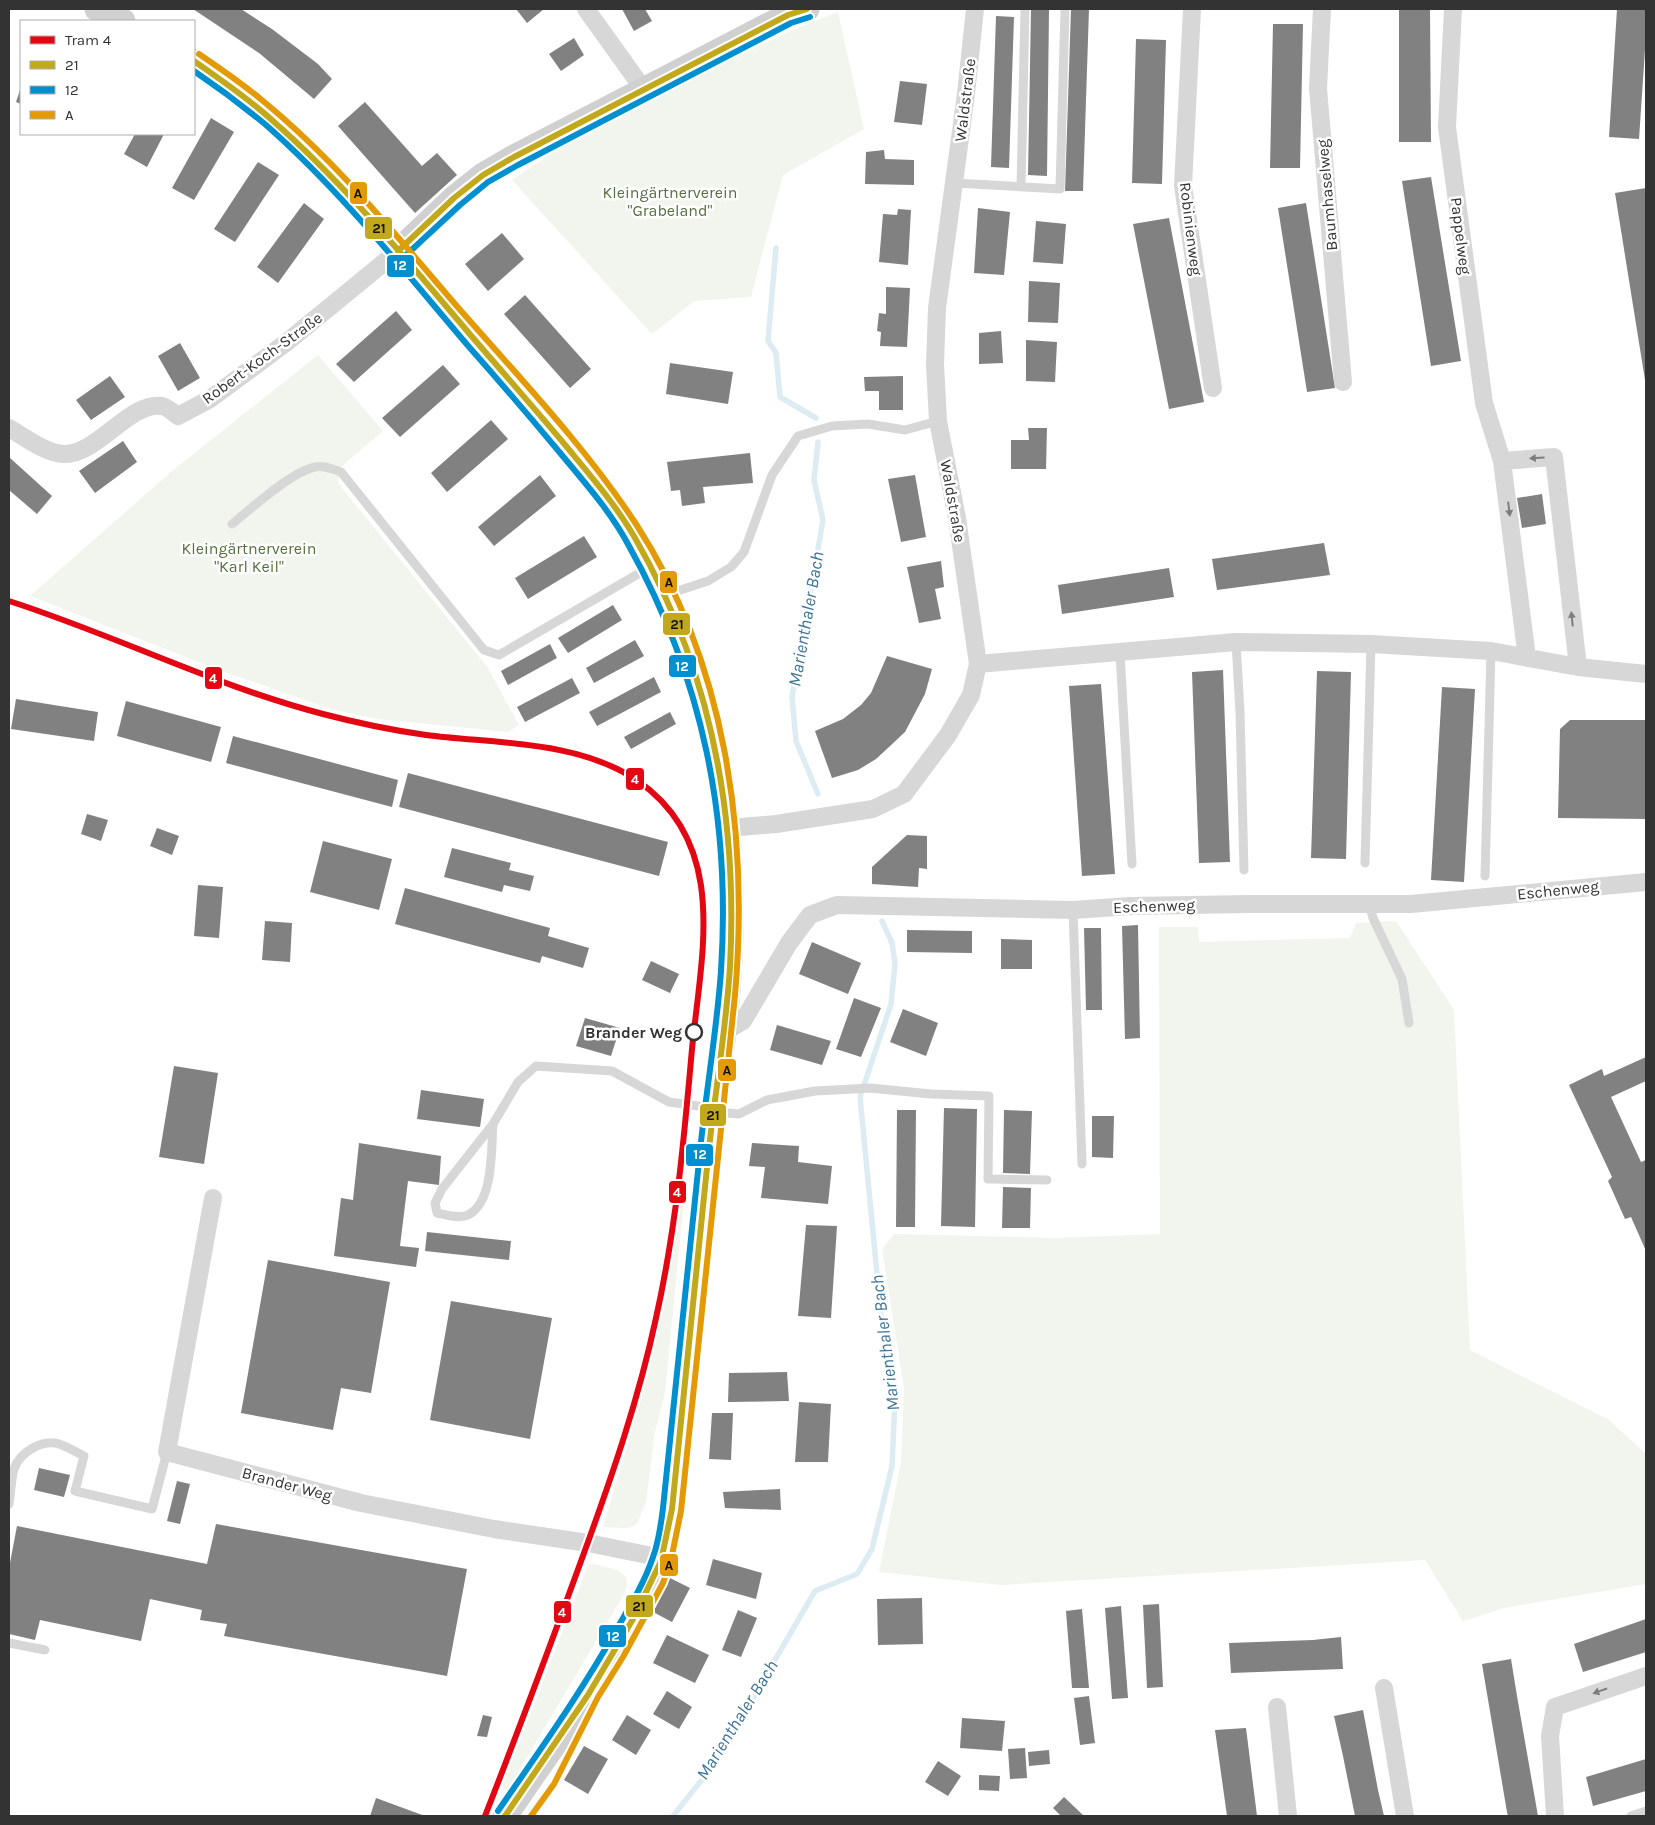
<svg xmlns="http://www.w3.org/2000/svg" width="1655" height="1825" font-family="Karla,sans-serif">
<rect width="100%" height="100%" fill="#fff"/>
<path fill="#f1f5ed" d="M 838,12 L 864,129 L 783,175 L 751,297 L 694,301 L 652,334 L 512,180 L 580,134 L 651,97 L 797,28 Z
M 318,355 L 383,431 L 341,467 L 338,483 L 488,668 L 519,725 L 508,732 L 377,719 L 334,710 L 219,670 L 30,596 L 172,471 Z
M 1396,921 L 1454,1010 L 1470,1350 L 1609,1420 L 1646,1454 L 1646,1584 L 1504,1608 L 1463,1621 L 1425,1560 L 1001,1585 L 879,1572 L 901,1462 L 904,1389 L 882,1249 L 894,1234 L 1057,1238 L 1160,1234 L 1159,927 L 1198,927 L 1199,942 L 1350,938 L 1356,923 Z
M 687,1168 L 665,1393 L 655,1432 L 646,1502 L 637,1524 L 627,1528 L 603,1527 L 647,1379 L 667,1293 Z
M 589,1563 L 618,1570 L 626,1577 L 627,1586 L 623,1596 L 507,1791 L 502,1787 Z"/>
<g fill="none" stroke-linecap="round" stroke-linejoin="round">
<path stroke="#ddebf3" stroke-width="5.5" d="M 776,248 L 768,341 L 776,353 L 780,397 L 816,418
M 818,794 L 796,741 L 792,697 L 823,520 L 814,480 L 818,442
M 673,1816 L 716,1762 L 815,1591 L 857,1574 L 872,1549 L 892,1466 L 895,1400 L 885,1357 L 860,1097 L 891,1004 L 895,964 L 892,943 L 882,921"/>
</g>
<path fill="#818181" d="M 193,9 L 241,9 L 272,29 L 318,64 L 332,79 L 314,99 L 259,53 Z
M 516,9 L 544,9 L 527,23 Z
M 622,9 L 645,9 L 652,21 L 634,31 Z
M 1071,9 L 1089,9 L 1083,191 L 1065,191 Z
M 1399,9 L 1430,9 L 1431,142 L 1399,142 Z
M 1617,9 L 1646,9 L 1646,35 L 1639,139 L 1609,137 Z
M 1031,10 L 1049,10 L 1047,176 L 1028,175 Z
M 996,16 L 1014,17 L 1009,168 L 991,167 Z
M 1273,24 L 1303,24 L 1300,168 L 1270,168 Z
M 574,38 L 584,55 L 561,71 L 549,54 Z
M 1136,39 L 1166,40 L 1162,184 L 1132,183 Z
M 900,81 L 927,84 L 922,125 L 894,122 Z
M 21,87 L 21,104 L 16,102 Z
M 365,102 L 422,166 L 437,153 L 457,175 L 415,213 L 338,126 Z
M 211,118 L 234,132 L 194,200 L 172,188 Z
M 135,134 L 164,134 L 147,167 L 124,154 Z
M 884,150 L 885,159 L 914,160 L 914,185 L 865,184 L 866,152 Z
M 258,162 L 279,175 L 235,242 L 214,229 Z
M 1431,177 L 1461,361 L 1431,366 L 1402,181 Z
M 1646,188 L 1646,380 L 1645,380 L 1615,193 Z
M 304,203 L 324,219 L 278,283 L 257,267 Z
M 1306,203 L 1335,388 L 1307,392 L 1278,208 Z
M 978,208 L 1010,212 L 1004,275 L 974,273 Z
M 898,209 L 911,210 L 908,265 L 879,262 L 883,214 L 897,215 Z
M 1169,218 L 1204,402 L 1169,409 L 1133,224 Z
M 1036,221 L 1066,224 L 1063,264 L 1033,262 Z
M 502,233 L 524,259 L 488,291 L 465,264 Z
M 1029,281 L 1060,283 L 1058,323 L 1028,322 Z
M 886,287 L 910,288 L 907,347 L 880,346 L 881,332 L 877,331 L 879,313 L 886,314 Z
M 525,295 L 591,369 L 570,388 L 504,314 Z
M 396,311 L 412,330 L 354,382 L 336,364 Z
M 1001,331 L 1003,363 L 979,364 L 979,333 Z
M 1026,340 L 1057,342 L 1055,382 L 1026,381 Z
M 180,343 L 200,378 L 178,391 L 158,356 Z
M 670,363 L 733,372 L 728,404 L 666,394 Z
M 443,365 L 460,384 L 400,437 L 382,418 Z
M 110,376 L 125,397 L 91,420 L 76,400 Z
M 903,376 L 903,410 L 879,410 L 879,391 L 865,391 L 864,377 Z
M 491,420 L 508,439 L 447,492 L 431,473 Z
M 1028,428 L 1047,428 L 1046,469 L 1011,469 L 1011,440 L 1029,440 Z
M 123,441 L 137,462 L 95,493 L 79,471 Z
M 750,453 L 753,483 L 703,487 L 705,503 L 682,506 L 680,490 L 671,491 L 667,462 Z
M 9,457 L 52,496 L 37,514 L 9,490 Z
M 540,475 L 556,496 L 494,546 L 478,527 Z
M 915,475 L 926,537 L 901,542 L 888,479 Z
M 1542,494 L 1546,524 L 1522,528 L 1517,498 Z
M 584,536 L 597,557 L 528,599 L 515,578 Z
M 1324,543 L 1330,575 L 1217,590 L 1212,559 Z
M 941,561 L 944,587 L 935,589 L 941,619 L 919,623 L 907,567 Z
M 1169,568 L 1174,597 L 1062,614 L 1058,585 Z
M 613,605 L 622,620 L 568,653 L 558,638 Z
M 635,640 L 644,656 L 594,683 L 586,668 Z
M 550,644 L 557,658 L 508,685 L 501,671 Z
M 887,656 L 932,669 L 925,694 L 905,732 L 889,747 L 876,759 L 858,770 L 832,778 L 815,731 L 843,719 L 861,705 L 871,693 Z
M 1223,670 L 1230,862 L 1199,863 L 1192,672 Z
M 1317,671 L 1351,672 L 1346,859 L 1311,858 Z
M 654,677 L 661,692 L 597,726 L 589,712 Z
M 572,678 L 580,693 L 525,722 L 517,707 Z
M 1101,684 L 1115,874 L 1082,876 L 1069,686 Z
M 1442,687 L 1475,689 L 1464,882 L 1431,880 Z
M 16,699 L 98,712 L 94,741 L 11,729 Z
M 126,701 L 221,727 L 211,762 L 117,736 Z
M 670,712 L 676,724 L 631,749 L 624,737 Z
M 1570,720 L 1646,720 L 1646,819 L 1558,818 L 1560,729 Z
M 233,736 L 398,780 L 392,807 L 226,763 Z
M 408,773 L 668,842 L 659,876 L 399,807 Z
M 87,814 L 108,820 L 101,841 L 81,834 Z
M 157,828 L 179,836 L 172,855 L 150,846 Z
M 907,835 L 927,836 L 927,869 L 919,868 L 918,887 L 872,884 L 872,867 Z
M 323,841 L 392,859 L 379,910 L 310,892 Z
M 452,848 L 511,863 L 509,870 L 534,876 L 530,891 L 504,885 L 502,892 L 444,877 Z
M 198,885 L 223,887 L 219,938 L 194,936 Z
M 405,888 L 550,928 L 548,936 L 589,948 L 583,968 L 542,956 L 540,963 L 395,924 Z
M 265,921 L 292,923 L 290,962 L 262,960 Z
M 1138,925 L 1140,1038 L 1125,1039 L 1122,926 Z
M 1084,928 L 1101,928 L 1102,1010 L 1086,1010 Z
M 907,930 L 972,931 L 972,953 L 907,952 Z
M 1001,939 L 1032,940 L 1032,969 L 1001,969 Z
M 812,942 L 861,963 L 848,994 L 799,974 Z
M 651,961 L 679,974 L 670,993 L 642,980 Z
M 854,998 L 881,1008 L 861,1057 L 836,1049 Z
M 903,1009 L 938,1023 L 926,1056 L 890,1042 Z
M 585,1018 L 620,1028 L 611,1056 L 576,1046 Z
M 777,1025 L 831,1041 L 822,1065 L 770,1050 Z
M 1646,1057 L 1646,1081 L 1611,1097 L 1641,1162 L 1646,1160 L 1646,1251 L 1631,1217 L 1625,1219 L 1608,1181 L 1612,1177 L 1569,1085 L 1602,1069 L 1604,1076 Z
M 174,1066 L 218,1073 L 204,1164 L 159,1157 Z
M 421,1090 L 484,1099 L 480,1127 L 417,1119 Z
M 944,1108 L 977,1109 L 975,1227 L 941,1226 Z
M 897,1110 L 916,1110 L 915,1227 L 896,1227 Z
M 1004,1110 L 1032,1111 L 1030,1174 L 1003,1173 Z
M 1092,1116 L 1114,1116 L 1113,1158 L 1092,1157 Z
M 359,1143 L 441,1156 L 439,1185 L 408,1181 L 400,1246 L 419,1248 L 416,1267 L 334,1256 L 341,1198 L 353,1200 Z
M 752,1143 L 799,1146 L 798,1162 L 832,1166 L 828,1204 L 761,1198 L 765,1167 L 749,1166 Z
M 1003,1187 L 1031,1188 L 1030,1228 L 1002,1228 Z
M 806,1225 L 837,1226 L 831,1318 L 798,1316 Z
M 427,1232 L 511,1241 L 509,1260 L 425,1251 Z
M 268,1260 L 390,1282 L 371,1393 L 341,1388 L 333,1430 L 241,1413 Z
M 451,1301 L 552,1318 L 530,1439 L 430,1420 Z
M 787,1372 L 789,1401 L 728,1402 L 729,1373 Z
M 799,1402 L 831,1404 L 828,1462 L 795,1462 Z
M 712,1413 L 733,1413 L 731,1460 L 709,1459 Z
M 39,1468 L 70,1475 L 64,1497 L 34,1490 Z
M 177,1481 L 190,1484 L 180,1524 L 167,1521 Z
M 780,1489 L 781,1510 L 725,1508 L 723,1492 Z
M 216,1524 L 467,1569 L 447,1676 L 224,1636 L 227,1624 L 200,1620 L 202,1610 L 150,1599 L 141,1641 L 40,1620 L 35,1640 L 9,1634 L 9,1568 L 17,1526 L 207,1564 Z
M 713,1559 L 762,1573 L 756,1599 L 706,1585 Z
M 670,1578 L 690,1588 L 672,1622 L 653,1612 Z
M 922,1598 L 923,1644 L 878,1645 L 877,1599 Z
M 1159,1604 L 1163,1687 L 1147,1688 L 1143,1605 Z
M 1121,1606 L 1128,1698 L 1112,1699 L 1105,1608 Z
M 1082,1609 L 1089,1688 L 1072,1688 L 1066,1611 Z
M 738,1610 L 757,1618 L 741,1657 L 722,1650 Z
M 1646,1619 L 1646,1652 L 1583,1672 L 1574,1644 Z
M 667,1635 L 709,1655 L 695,1683 L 653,1663 Z
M 1341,1637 L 1343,1669 L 1231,1673 L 1229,1643 L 1313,1640 Z
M 1511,1659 L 1517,1696 L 1538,1816 L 1508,1816 L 1507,1812 L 1482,1664 Z
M 667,1691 L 692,1707 L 679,1729 L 653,1714 Z
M 1089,1696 L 1095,1743 L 1080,1745 L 1074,1698 Z
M 1363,1710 L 1378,1790 L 1384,1816 L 1355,1816 L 1343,1756 L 1334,1716 Z
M 483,1715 L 492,1717 L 487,1737 L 477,1736 Z
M 627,1715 L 651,1730 L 636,1755 L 612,1740 Z
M 962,1718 L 1005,1721 L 1002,1751 L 960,1748 Z
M 1246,1728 L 1257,1816 L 1227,1816 L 1215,1730 Z
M 584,1746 L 608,1759 L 588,1794 L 564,1780 Z
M 1025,1748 L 1027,1778 L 1010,1779 L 1008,1749 Z
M 1049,1750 L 1050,1764 L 1029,1766 L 1028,1752 Z
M 1646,1759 L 1646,1791 L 1593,1806 L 1586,1777 Z
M 938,1761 L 961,1776 L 948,1796 L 925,1782 Z
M 979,1775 L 1000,1776 L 999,1791 L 979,1790 Z
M 1064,1797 L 1084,1816 L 1061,1816 L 1053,1808 Z
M 376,1798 L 425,1816 L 370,1816 Z"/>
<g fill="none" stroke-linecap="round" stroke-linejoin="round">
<path stroke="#d7d7d7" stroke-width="9" d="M 955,183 L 1060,189 L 1065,10
M 1021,187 L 1025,9
M 232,524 C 252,508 291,472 315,467 C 324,465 332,469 341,472 L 484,650 L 499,655 L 650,567
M 668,594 L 708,581 L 731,567 L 744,552 L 772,475 L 798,436 L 832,426 L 868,424 L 905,430 L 938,421
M 1236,642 L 1240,712 L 1244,870
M 1120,653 L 1132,864
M 1365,863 L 1371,644
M 1485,876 L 1491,651
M 1369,903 L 1373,918 L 1402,979 L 1409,1023
M 1073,910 L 1082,1164
M 715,1112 L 739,1114 L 767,1100 L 815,1091 L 853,1089 L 870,1088 L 931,1094 L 989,1096 L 988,1179 L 1047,1180
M 493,1124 C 491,1149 494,1202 468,1215 C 459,1219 447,1215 437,1213 L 435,1203 L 442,1189 L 493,1124 L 518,1082 L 536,1066 L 612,1071 L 669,1102 L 712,1108
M 9,1504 C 11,1493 11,1480 14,1469 C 20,1452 42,1439 59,1444 C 68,1447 76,1452 84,1456 L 75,1491 L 152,1509 L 167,1452
M 9,1643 L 45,1650
M 1631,1816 L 1646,1811"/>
<path stroke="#d7d7d7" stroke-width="18" d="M 586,9 L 644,90
M 1192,9 L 1183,186 L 1213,388
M 1322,9 L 1318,88 L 1343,382
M 1453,9 L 1447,127 L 1484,403 L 1502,461 L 1527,658
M 9,428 C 23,436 47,454 64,454 C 97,455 130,401 162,406 C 167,407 174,413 178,416 L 210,399 L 287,342 L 398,251
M 1502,461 L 1554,457 L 1578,667
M 978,664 L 1236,642 L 1371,644 L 1491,651 L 1578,667 L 1646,674
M 728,828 L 776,824 L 873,809 L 904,794 L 948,735 L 971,695 L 978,664 L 957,518 L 938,421 L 935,364 L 937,308 L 966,94 L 975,9
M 724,1032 L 743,1021 L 789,943 L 810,915 L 837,905 L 1073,910 L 1131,906 L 1249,904 L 1411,904 L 1646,882
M 213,1198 L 167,1452 L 361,1503 L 494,1529 L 588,1543 L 662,1558
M 1384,1688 L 1405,1816
M 1277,1707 L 1288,1816
M 1555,1816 L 1550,1736 L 1555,1707 L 1646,1676"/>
<path stroke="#d0d0d0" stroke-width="25" d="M 97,9 L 123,21
M 194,61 C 302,128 386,238 469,333 C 499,368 530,404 560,439 C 587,471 613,502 635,538 C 726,692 744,858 724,1033 C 720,1065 714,1098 711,1131 C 698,1257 685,1383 672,1509 C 669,1526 667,1544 661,1561 C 654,1581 643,1600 633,1619 C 596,1688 549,1751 505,1816
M 398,251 L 454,198 L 483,175 L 514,157 L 788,15 L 807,9"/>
<defs>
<path id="bus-1" d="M 194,61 C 221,80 248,98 273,121 C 347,186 410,264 474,339 C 505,375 536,410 566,446 C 590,475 616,505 635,538 C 711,670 738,816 730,967 C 726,1028 716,1087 709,1148 C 697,1268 684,1389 672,1509 L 661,1561 L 633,1619 L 588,1695 L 505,1816
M 398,251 L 454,198 L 483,175 L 514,157 L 788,15 L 807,9"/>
<path id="bus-2" d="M 194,71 C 219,88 243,106 266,125 C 342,192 405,272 470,348 C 501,383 531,418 561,454 C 585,483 611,512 629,546 C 703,679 731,819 721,971 C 717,1028 707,1085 701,1142 C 689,1264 676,1386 663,1508 C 661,1524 659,1541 653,1557 C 645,1581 632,1603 619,1625 C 583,1690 540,1750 498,1811
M 404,257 L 460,205 L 488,182 L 518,165 L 791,23 L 810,17"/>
<path id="bus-3" d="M 199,54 C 221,69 243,84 263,101 C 335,160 395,234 455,304 C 516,374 585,446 636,524 C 726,663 749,834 735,995 L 681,1511 L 671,1560 L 663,1583 L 623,1657 L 598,1697 L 554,1784 L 531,1816"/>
</defs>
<use href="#bus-1" stroke="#fff" stroke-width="10"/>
<use href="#bus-2" stroke="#fff" stroke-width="10"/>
<use href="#bus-3" stroke="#fff" stroke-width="10"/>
<use href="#bus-1" stroke="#c1a91b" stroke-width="6"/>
<use href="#bus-2" stroke="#008fcf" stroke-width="6"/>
<use href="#bus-3" stroke="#e39a05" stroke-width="6"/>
<defs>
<path id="tram-1" d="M 9,601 C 115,635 215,686 323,714 C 357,723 391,730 426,735 C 496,744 578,740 638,781 C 730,845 701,955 692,1049 C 684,1139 676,1229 656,1318 C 639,1398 612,1476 584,1553 C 552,1641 519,1729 485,1816"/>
</defs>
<use href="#tram-1" stroke="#fff" stroke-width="10"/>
<use href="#tram-1" stroke="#e30613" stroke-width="6"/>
</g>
<defs><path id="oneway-solid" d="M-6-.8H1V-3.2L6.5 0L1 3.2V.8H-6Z" transform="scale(1.25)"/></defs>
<g fill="#7d7d7d">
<use href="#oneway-solid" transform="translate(1537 458) rotate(176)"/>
<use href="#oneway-solid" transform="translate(1509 509) rotate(83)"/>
<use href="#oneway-solid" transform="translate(1572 619) rotate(-96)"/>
<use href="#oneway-solid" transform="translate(1600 1691) rotate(161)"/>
</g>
<circle fill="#fff" stroke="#333" stroke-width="2.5" cx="694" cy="1032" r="8"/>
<g text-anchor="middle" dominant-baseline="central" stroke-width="5" stroke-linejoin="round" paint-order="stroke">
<g font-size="16" fill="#333" stroke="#fff">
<text transform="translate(965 100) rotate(-83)">Waldstraße</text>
<text transform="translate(1327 195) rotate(-95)">Baumhaselweg</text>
<text transform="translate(1191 229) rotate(83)">Robinienweg</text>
<text transform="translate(1461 236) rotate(83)">Pappelweg</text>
<text transform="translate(262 358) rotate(-36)">Robert-Koch-Straße</text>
<text transform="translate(953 501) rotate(80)">Waldstraße</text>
<text transform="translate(1558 890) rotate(-6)">Eschenweg</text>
<text transform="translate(1154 906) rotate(-2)">Eschenweg</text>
<text transform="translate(287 1484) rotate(15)">Brander Weg</text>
</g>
<g font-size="16" fill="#56703f" stroke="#fff">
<text x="670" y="192">Kleingärtnerverein<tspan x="670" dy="18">"Grabeland"</tspan></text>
<text x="249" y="548">Kleingärtnerverein<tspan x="249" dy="18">"Karl Keil"</tspan></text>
</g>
<g font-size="16" font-weight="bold" fill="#333" stroke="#fff" text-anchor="end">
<text x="682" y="1032">Brander Weg</text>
</g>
<g font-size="18" font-style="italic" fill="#3f7597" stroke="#fff">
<text transform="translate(806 619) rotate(-80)">Marienthaler Bach</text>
<text transform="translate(885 1343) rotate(-97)">Marienthaler Bach</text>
<text transform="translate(737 1720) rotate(-58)">Marienthaler Bach</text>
</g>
</g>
<g stroke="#fff" stroke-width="2">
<rect x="349" y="181" width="19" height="24" rx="5" fill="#e39a05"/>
<rect x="364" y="216" width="29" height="24" rx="5" fill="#c1a91b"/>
<rect x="386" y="254" width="29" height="24" rx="5" fill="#008fcf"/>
<rect x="659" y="570" width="19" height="24" rx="5" fill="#e39a05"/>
<rect x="662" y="612" width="29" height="24" rx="5" fill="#c1a91b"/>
<rect x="668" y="654" width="29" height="24" rx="5" fill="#008fcf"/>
<rect x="204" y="666" width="19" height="24" rx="5" fill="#e30613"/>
<rect x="625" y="767" width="20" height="24" rx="5" fill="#e30613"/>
<rect x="717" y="1058" width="20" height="24" rx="5" fill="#e39a05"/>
<rect x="699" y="1103" width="28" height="24" rx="5" fill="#c1a91b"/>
<rect x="685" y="1143" width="29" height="24" rx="5" fill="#008fcf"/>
<rect x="668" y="1180" width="19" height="24" rx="5" fill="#e30613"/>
<rect x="659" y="1553" width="20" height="24" rx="5" fill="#e39a05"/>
<rect x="625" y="1594" width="29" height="24" rx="5" fill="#c1a91b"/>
<rect x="553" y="1600" width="19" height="24" rx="5" fill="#e30613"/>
<rect x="598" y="1624" width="29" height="24" rx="5" fill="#008fcf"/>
</g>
<g font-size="14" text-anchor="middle" font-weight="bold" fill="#fff">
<text x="400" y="270">12</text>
<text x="682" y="671">12</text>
<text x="213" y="683">4</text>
<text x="635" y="784">4</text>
<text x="700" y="1159">12</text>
<text x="677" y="1197">4</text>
<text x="562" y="1617">4</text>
<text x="613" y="1641">12</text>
</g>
<g font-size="14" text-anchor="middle" font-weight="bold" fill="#111">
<text x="358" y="198">A</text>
<text x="379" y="233">21</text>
<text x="669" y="587">A</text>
<text x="677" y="629">21</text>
<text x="727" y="1075">A</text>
<text x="713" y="1120">21</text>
<text x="669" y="1570">A</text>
<text x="639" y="1611">21</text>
</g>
<rect width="1655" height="1825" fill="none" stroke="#333333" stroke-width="20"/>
<rect x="20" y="20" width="175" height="115" fill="#ffffff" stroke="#adadad"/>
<rect x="30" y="36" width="25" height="8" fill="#e30613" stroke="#adadad"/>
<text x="65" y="45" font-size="15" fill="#333333">Tram 4</text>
<rect x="30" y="61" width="25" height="8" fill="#c1a91b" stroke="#adadad"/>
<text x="65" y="70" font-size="15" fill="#333333">21</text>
<rect x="30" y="86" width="25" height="8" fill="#008fcf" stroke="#adadad"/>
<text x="65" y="95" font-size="15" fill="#333333">12</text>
<rect x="30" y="111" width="25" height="8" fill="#e39a05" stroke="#adadad"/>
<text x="65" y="120" font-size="15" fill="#333333">A</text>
</svg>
